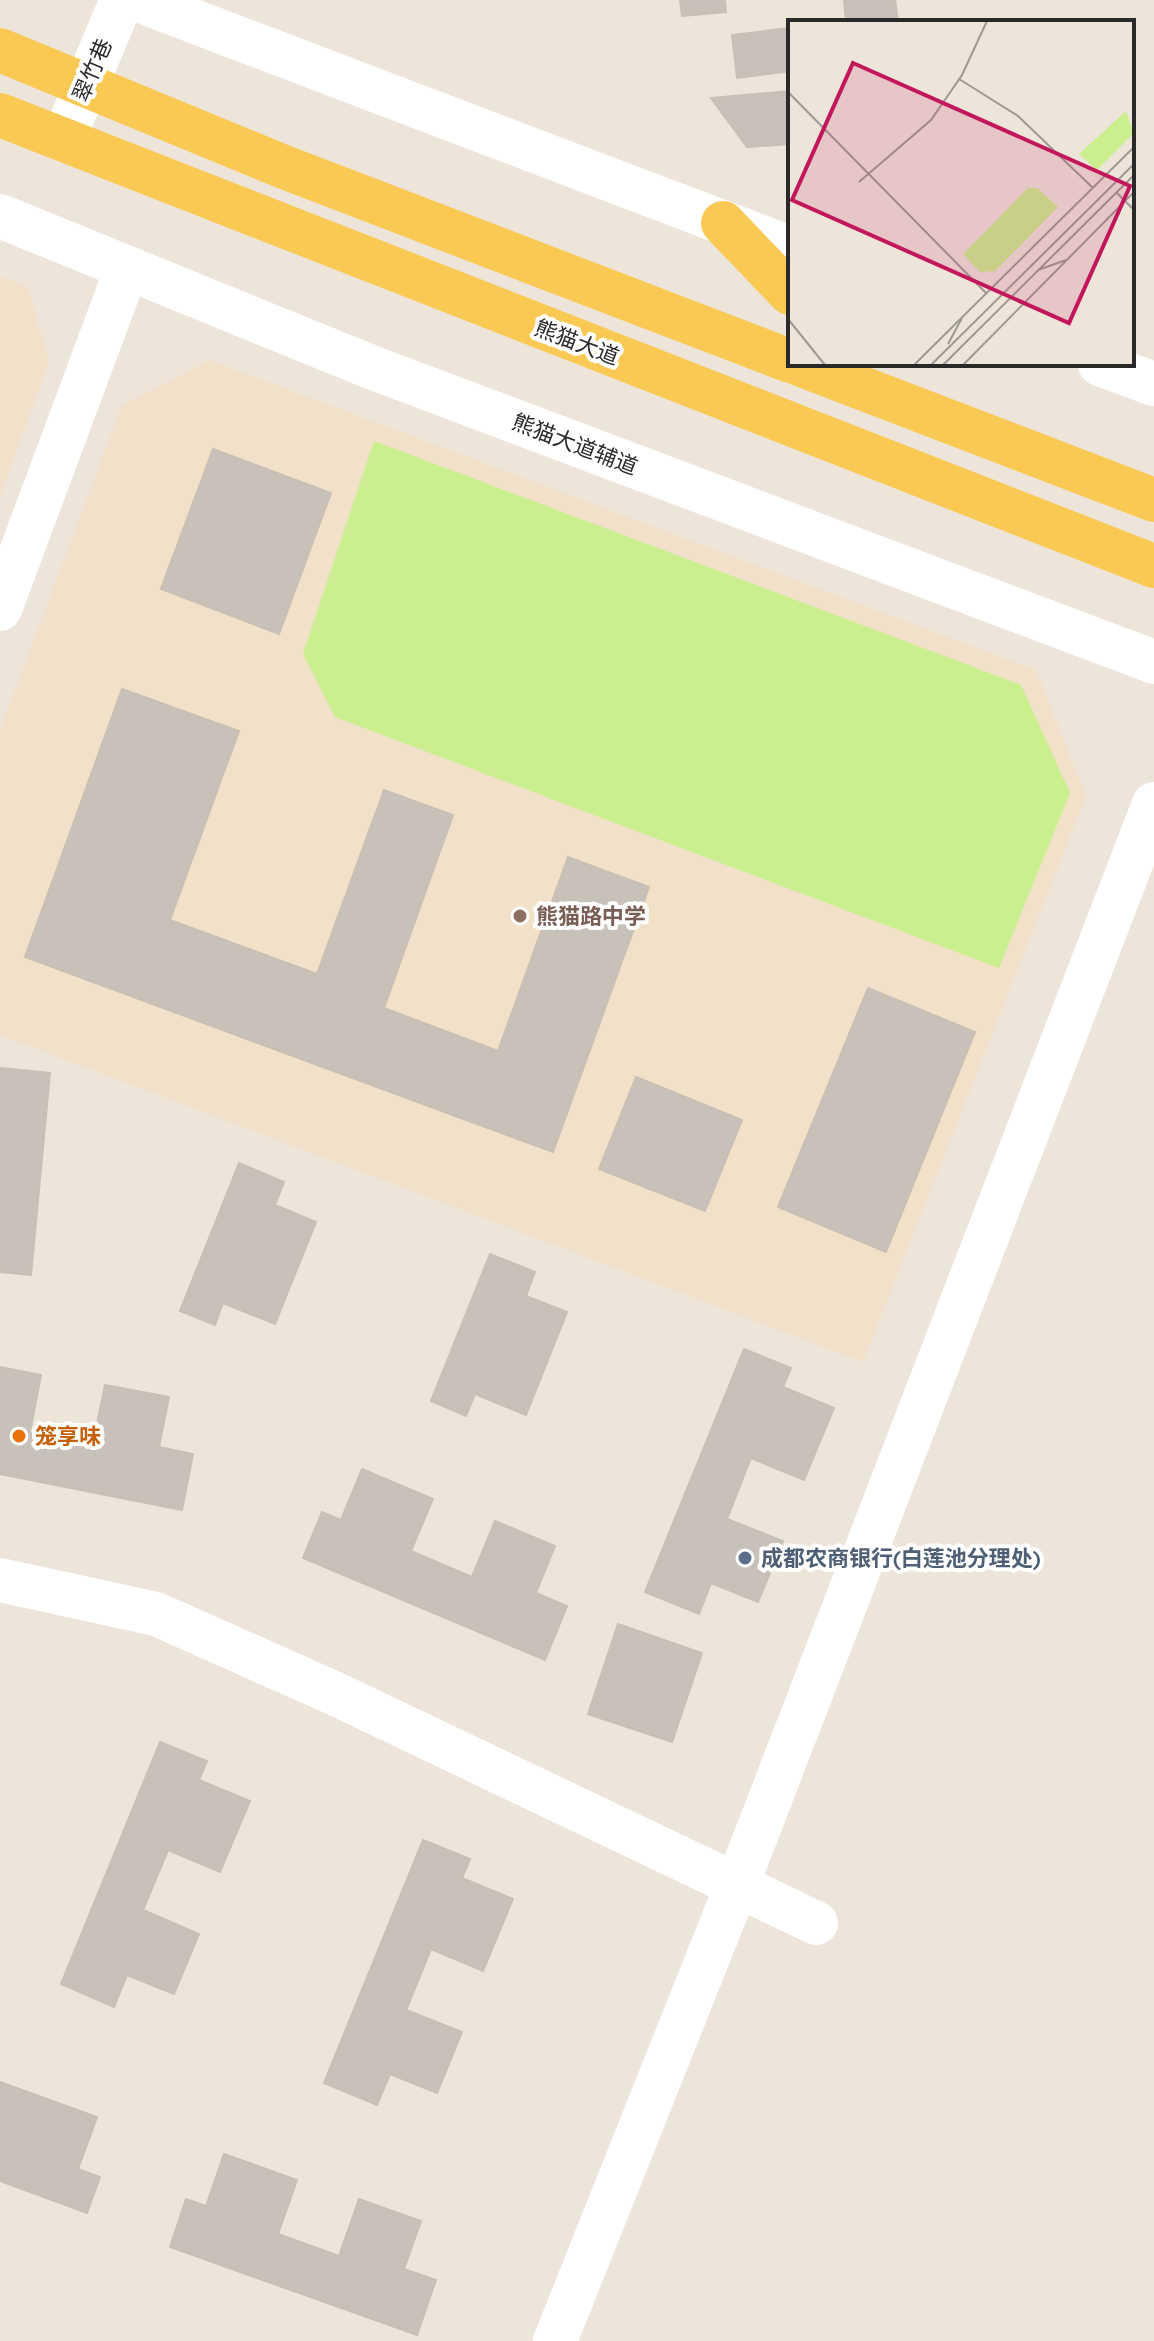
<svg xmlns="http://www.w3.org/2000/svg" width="1154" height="2341" font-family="Quicksand,'Noto Sans SC',sans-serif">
<rect width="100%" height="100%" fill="#ede4da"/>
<path fill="#f0e1c8" d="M 0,276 L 28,287 L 49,362 L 0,496 Z
M 210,360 L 1036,670 L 1086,796 L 863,1362 L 0,1035 L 0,730 L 122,405 Z"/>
<path fill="#cbef8e" d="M 374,441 L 1021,685 L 1070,793 L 999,968 L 335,717 L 303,654 Z"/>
<path fill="#c8c1ba" stroke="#c8c0b4" stroke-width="2" d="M 680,0 L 725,0 L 726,12 L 682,16 Z
M 844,0 L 895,0 L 898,22 L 838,22 L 846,21 Z
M 790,28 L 790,71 L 737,78 L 732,35 Z
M 790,91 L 790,144 L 747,147 L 711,98 Z
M 213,449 L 331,493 L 279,634 L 161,589 Z
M 122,689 L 239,731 L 170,920 L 317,974 L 384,790 L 453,815 L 384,1008 L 498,1051 L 568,857 L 649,887 L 553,1152 L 25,957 Z
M 868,988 L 975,1032 L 886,1252 L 778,1207 Z
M 0,1068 L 50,1073 L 31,1275 L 0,1272 Z
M 636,1077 L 742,1120 L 705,1211 L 599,1169 Z
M 239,1163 L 284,1182 L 275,1205 L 316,1222 L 275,1324 L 223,1303 L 215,1325 L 180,1311 Z
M 490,1254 L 535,1272 L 526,1296 L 567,1312 L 526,1415 L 475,1394 L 466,1416 L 431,1401 Z
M 744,1349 L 791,1368 L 783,1387 L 834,1408 L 804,1480 L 751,1458 L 727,1519 L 783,1541 L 758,1602 L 711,1583 L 699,1614 L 645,1592 Z
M 0,1367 L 41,1375 L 30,1432 L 93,1444 L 105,1385 L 169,1397 L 159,1447 L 193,1454 L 182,1510 L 0,1474 Z
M 362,1469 L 433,1499 L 411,1551 L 472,1577 L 495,1521 L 555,1546 L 536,1593 L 567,1606 L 545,1660 L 303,1558 L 322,1512 L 341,1520 Z
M 618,1624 L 702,1653 L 672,1742 L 588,1714 Z
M 160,1742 L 207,1761 L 199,1780 L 250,1801 L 220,1872 L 168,1850 L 143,1910 L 199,1934 L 174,1994 L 127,1975 L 114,2007 L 61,1984 Z
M 423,1840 L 470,1859 L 462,1878 L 513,1899 L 483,1971 L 431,1949 L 406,2010 L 462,2032 L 437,2093 L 390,2074 L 377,2105 L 324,2083 Z
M 0,2082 L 97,2117 L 78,2169 L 100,2177 L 87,2213 L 0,2181 Z
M 224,2154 L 297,2180 L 278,2234 L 339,2256 L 359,2199 L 421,2221 L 404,2269 L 436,2280 L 417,2335 L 170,2247 L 186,2199 L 206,2206 Z"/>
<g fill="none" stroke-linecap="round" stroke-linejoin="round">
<path stroke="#fff" stroke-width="44" d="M 138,0 L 790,248
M 63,140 L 122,0
M 0,216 L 371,367 L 1154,662
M 1100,364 L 1154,384
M 0,609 L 127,268
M 0,1580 L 156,1614 L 338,1695 L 816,1923
M 555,2341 L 737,1885 L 1154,804"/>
<path stroke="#f9c953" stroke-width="44" d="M 0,50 L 284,167 L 790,361
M 0,115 L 1154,566
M 723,223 L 790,293
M 799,364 L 1154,500"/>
</g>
<circle fill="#8d6e63" stroke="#fff" stroke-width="3" cx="520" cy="916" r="8"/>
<circle fill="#e8710a" stroke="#fff" stroke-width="3" cx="19" cy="1436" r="8"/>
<circle fill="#5c6f8a" stroke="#fff" stroke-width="3" cx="745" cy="1558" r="8"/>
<g text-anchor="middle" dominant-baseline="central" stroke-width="8" stroke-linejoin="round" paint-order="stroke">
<g font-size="22" fill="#292929" stroke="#fff">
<text transform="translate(92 70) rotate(-67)">翠竹巷</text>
<text transform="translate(577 342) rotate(21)">熊猫大道</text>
<text transform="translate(575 444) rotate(21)">熊猫大道辅道</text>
</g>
<g font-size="22" font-weight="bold" fill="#785e54" stroke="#fff" text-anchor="start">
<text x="536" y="916">熊猫路中学</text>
</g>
<g font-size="22" font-weight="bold" fill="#c56008" stroke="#fff" text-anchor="start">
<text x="35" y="1436">笼享味</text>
</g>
<g font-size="22" font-weight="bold" fill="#4e5e75" stroke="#fff" text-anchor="start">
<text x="761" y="1558">成都农商银行(白莲池分理处)</text>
</g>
</g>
<g transform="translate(788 20)">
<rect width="346" height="346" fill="#ede4da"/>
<path d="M 338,91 L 346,113 L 309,150 L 291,134 ZM 240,168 L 249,168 L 270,187 L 207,251 L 192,252 L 175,234 Z" fill="#cbef8e"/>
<path fill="none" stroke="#9f9993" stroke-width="2" d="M 171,59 L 230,96 L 304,167M 0,72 L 198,273M 71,162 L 143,100 L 174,55 L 199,1M 328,172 L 346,190M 250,250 L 278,240M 0,299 L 37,345M 160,324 L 174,298M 126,345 L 346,127M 143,345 L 346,144M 155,345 L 346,155M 175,345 L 346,172"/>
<path fill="#c2185b" fill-opacity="0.15" stroke="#c2185b" stroke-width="4" d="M 65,43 L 342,166 L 281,303 L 4,180 Z"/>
<rect width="346" height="346" fill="none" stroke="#292929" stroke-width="4"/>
</g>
</svg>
